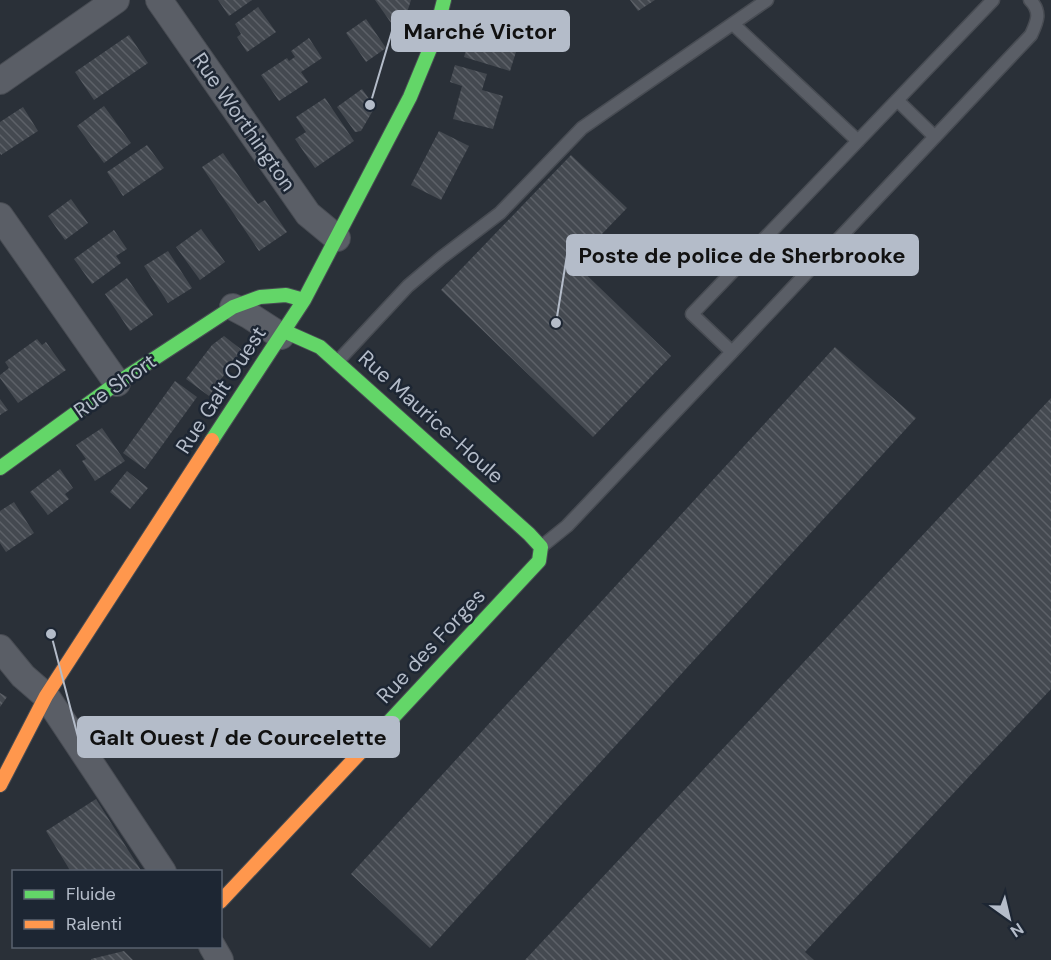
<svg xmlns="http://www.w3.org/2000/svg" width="1051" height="960" font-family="'DM Sans',sans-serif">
<defs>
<pattern id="building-back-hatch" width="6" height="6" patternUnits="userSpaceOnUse" patternTransform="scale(1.5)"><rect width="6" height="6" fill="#444950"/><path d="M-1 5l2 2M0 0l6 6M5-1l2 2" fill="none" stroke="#5d6168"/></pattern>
</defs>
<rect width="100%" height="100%" fill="#2a3038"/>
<path fill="url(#building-back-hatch)" d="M 218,0 L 252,0 L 229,16 Z
M 375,0 L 411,0 L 403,25 L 396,30 Z
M 630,0 L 655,0 L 638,11 Z
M 258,7 L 276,32 L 247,52 L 237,37 L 241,34 L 235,24 Z
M 366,19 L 386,48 L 366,62 L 346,33 Z
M 473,26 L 520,39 L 510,71 L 464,57 Z
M 129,35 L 148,63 L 94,100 L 75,72 Z
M 309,38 L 322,58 L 301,72 L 308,82 L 279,101 L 261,75 L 287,58 L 289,61 L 295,57 L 291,51 Z
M 455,65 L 487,74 L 482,90 L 503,96 L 493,129 L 453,119 L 462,86 L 450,82 Z
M 362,89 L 375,107 L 361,131 L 355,132 L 337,107 Z
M 325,98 L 354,141 L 315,168 L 295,139 L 306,132 L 296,117 Z
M 104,106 L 131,143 L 104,163 L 77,126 Z
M 23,107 L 38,131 L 1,155 L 0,153 L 0,122 Z
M 439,131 L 469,146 L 441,200 L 411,185 Z
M 147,145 L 164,168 L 123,196 L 107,172 Z
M 223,153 L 258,204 L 265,200 L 287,232 L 259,251 L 202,167 Z
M 571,155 L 627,208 L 574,263 L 671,356 L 593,437 L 441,290 Z
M 71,199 L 88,223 L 65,240 L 48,216 Z
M 201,229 L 225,262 L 200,280 L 176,247 Z
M 114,230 L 127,249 L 116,256 L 121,263 L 92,284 L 74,259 Z
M 168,251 L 192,288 L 168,303 L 144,266 Z
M 127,278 L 153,315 L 130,331 L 105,294 Z
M 224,336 L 242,350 L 209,396 L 186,379 L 212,345 Z
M 37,339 L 42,345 L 46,342 L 66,370 L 18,403 L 0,378 L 0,375 L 9,368 L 5,362 Z
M 835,347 L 916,418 L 430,948 L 351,874 Z
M 175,381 L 197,397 L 145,469 L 123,453 Z
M 1051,398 L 1051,689 L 805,952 L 814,960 L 525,960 Z
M 0,399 L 8,410 L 0,415 Z
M 102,428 L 125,461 L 95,481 L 82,461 L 86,459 L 76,445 Z
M 60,469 L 73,488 L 65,494 L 69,499 L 48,515 L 30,492 Z
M 127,471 L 148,488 L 130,509 L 110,492 Z
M 14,502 L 34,533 L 6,552 L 0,543 L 0,511 Z
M 0,693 L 7,697 L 0,707 Z
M 96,799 L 142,872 L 71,872 L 46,831 Z
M 124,951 L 133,960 L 91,960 L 91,959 Z"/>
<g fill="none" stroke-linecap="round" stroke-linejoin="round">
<defs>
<path id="lane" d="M 733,24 L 858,141
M 897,100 L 935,137
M 732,352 L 1031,35 C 1037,22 1042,12 1030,0
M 338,361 L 408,286 L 441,258 L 500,213 L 582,128 L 767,0
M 541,547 L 567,526 L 732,352 L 692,314 L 993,0"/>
<path id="street" d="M 159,0 L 308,214 L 337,238
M 0,81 L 116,0
M 0,216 L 117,383
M 233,307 L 250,316 L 281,336
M 0,648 L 23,676 L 46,696 L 163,872
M 212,946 L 220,960"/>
<path id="fast" d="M 284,331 L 320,347 L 529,534 L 541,547 L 539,561 L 372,740
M 212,440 L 304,300 L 410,97 L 434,39 L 444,0
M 0,468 L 117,383 L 233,307 L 260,297 L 286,295 L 304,300"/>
<path id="slow" d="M 0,785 L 46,696 L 212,440
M 220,902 L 372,740"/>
</defs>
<use href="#lane" stroke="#484c53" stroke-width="15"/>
<use href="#street" stroke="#484c53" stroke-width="28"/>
<use href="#fast" stroke="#484c53" stroke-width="16"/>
<use href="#slow" stroke="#484c53" stroke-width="16"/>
<use href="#lane" stroke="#5a5e66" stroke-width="12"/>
<use href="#street" stroke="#5a5e66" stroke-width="26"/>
<use href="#fast" stroke="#63d668" stroke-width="14"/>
<use href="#slow" stroke="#ff974d" stroke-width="14"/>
</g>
<g text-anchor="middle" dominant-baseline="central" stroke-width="5" stroke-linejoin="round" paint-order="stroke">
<g font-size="21" fill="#b4bcc9" stroke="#1d2633">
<text transform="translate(244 122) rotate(55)">Rue Worthington</text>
<text transform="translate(115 386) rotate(-35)">Rue Short</text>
<text transform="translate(221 390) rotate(-57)">Rue Galt Ouest</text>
<text transform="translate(431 417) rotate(42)">Rue Maurice-Houle</text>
<text transform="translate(431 646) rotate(-47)">Rue des Forges</text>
</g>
</g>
<path fill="none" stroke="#b4bcc9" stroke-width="2" d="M370 105L392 31M556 323L567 255M51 634L78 737"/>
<g fill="#b4bcc9" stroke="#1d2633" stroke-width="2">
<circle cx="370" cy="105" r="6"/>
<circle cx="556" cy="323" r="6"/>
<circle cx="51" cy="634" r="6"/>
</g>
<g fill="#b4bcc9" stroke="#b4bcc9" stroke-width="2">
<rect x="392" y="11" width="177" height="40" rx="6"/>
<rect x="567" y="235" width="351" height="40" rx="6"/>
<rect x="78" y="717" width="321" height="40" rx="6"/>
</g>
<g font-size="22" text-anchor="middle" font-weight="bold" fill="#111">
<text x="480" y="39">Marché Victor</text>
<text x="742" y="263">Poste de police de Sherbrooke</text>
<text x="238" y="745">Galt Ouest / de Courcelette</text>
</g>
<rect x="12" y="870" width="210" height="78" fill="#1d2633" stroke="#59626f" stroke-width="1.5"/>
<rect x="24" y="890" width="30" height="9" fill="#63d668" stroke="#59626f" stroke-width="1.5"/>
<text x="66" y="900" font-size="18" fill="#b4bcc9">Fluide</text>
<rect x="24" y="920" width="30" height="9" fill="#ff974d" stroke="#59626f" stroke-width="1.5"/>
<text x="66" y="930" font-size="18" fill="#b4bcc9">Ralenti</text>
<g transform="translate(1009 918) rotate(146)" stroke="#1d2633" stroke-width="4.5" paint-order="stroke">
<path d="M0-4.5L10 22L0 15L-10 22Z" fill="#b4bcc9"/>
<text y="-9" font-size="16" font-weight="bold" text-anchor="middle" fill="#b4bcc9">N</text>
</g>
</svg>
